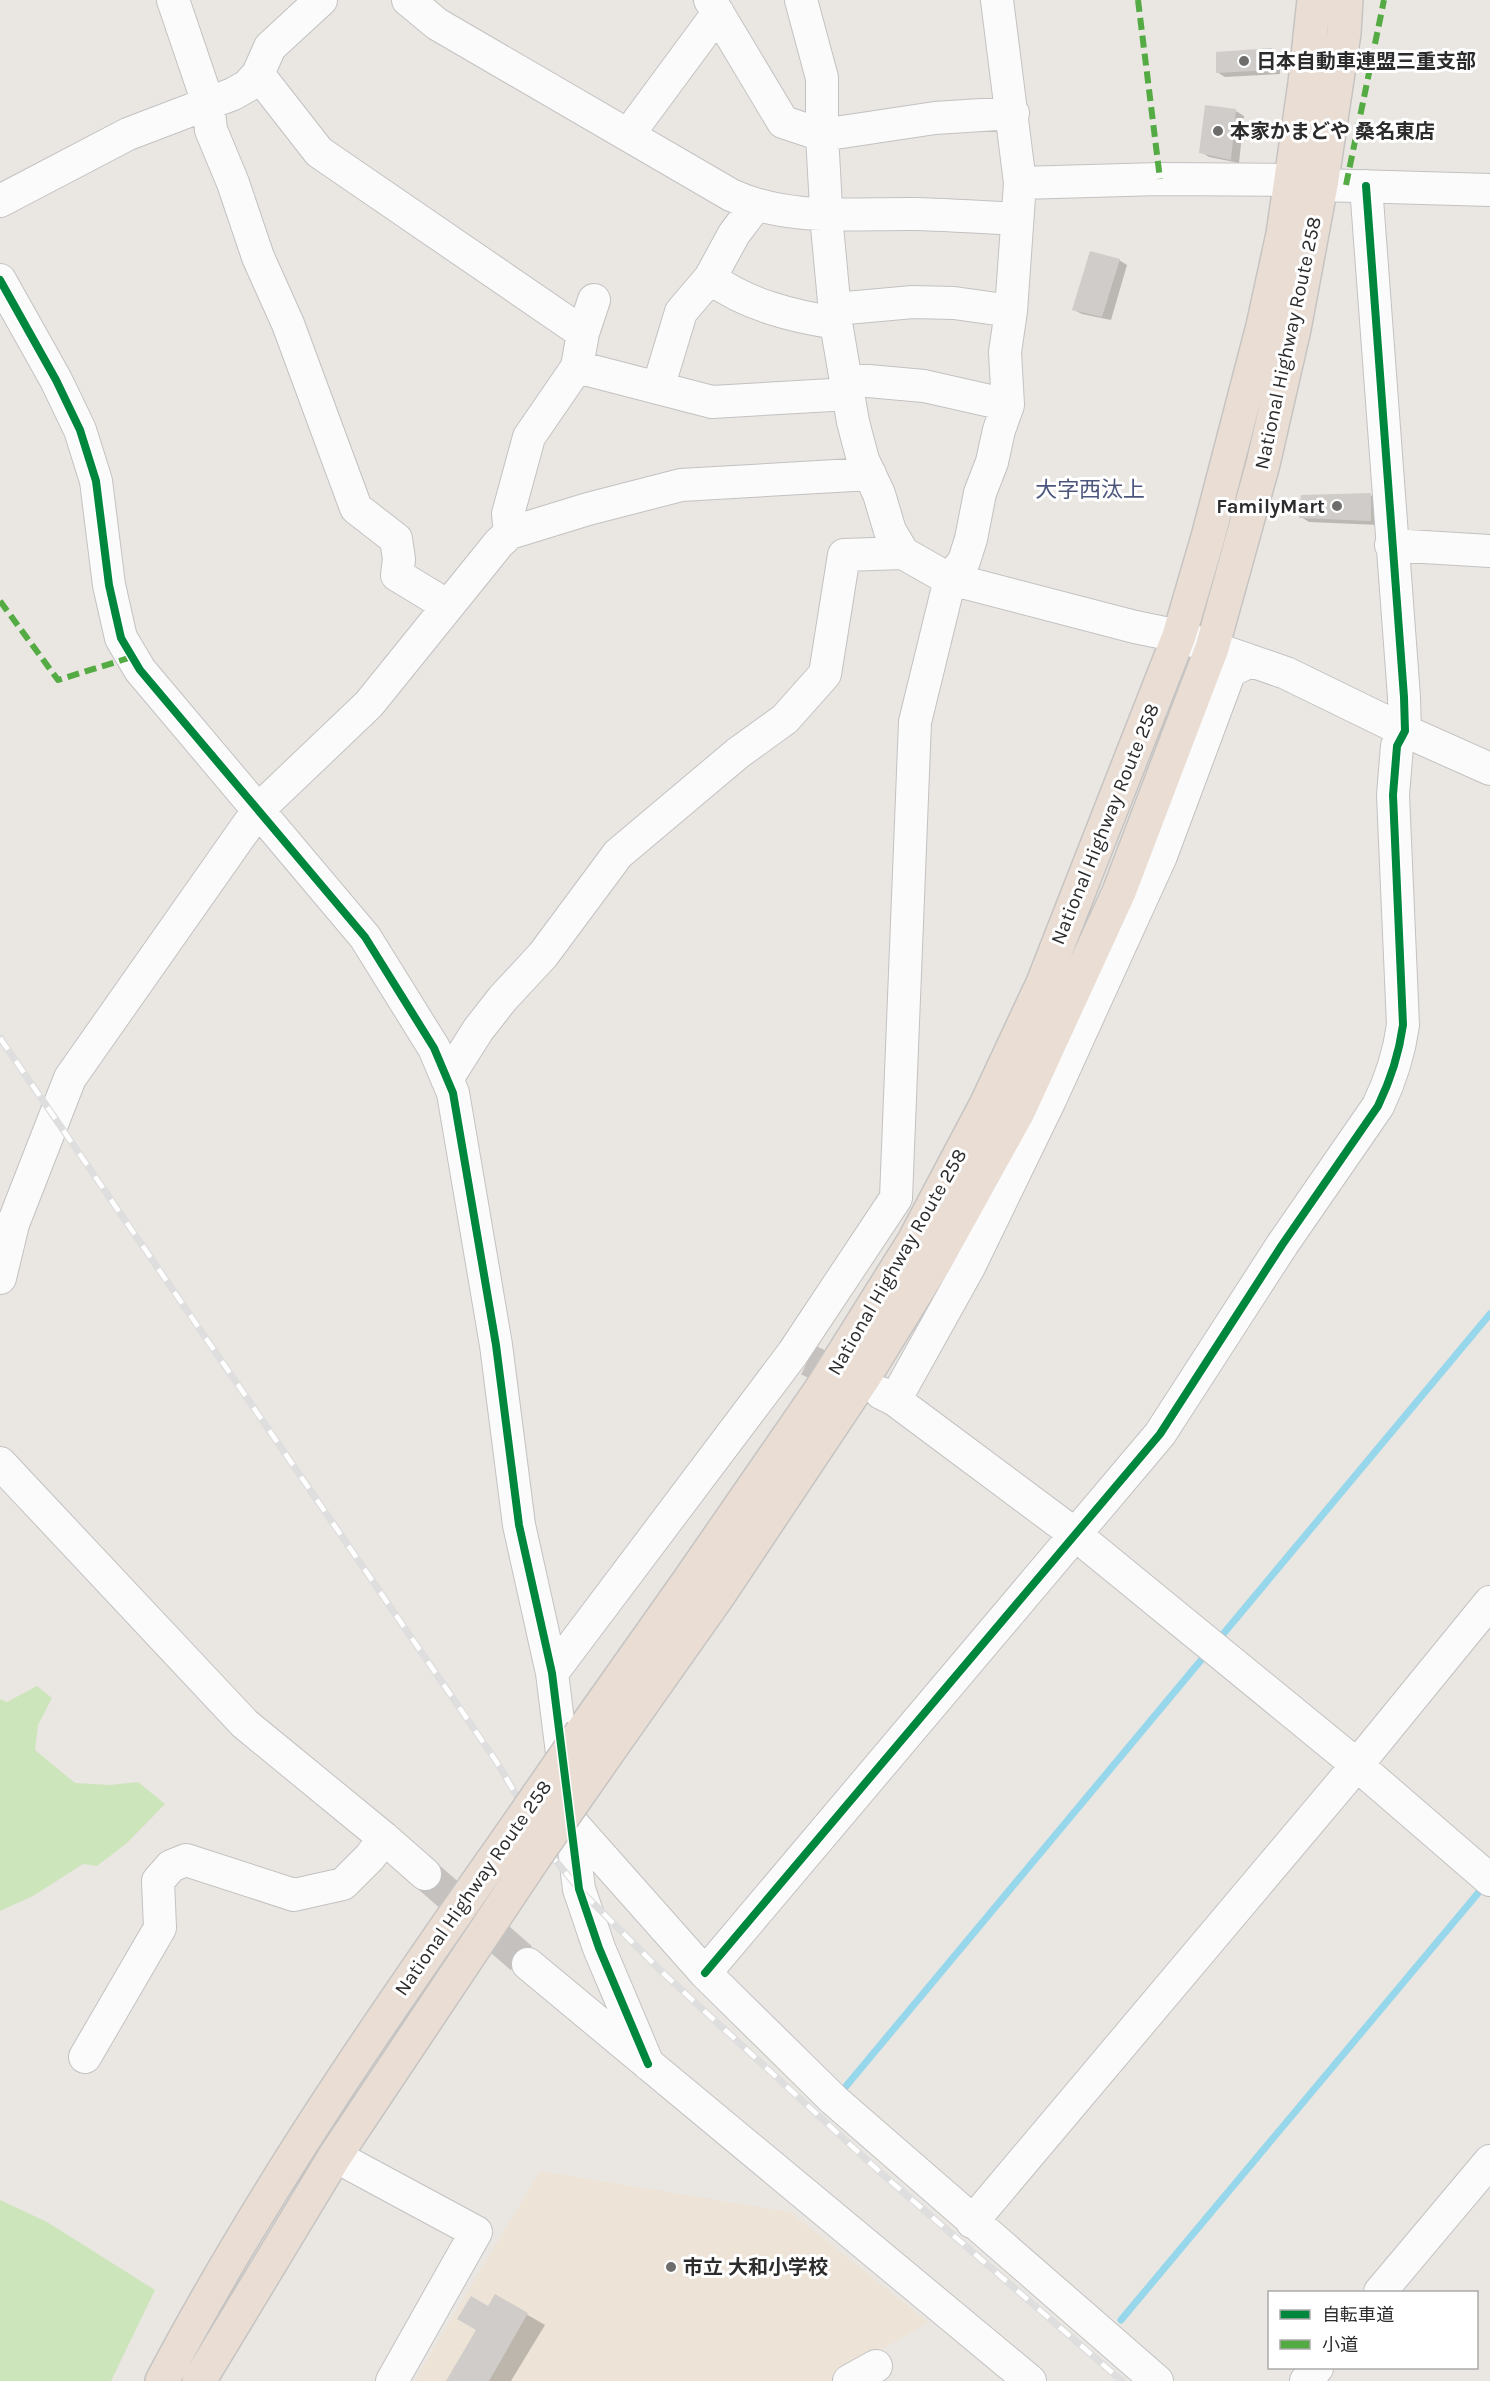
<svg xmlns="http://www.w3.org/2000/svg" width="1490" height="2381" font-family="Karla,'Noto Sans JP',sans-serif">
<rect width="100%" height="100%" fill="#eae6e2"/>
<path fill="#ede4d7" d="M 540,2171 L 790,2212 L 928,2322 L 829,2381 L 414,2381 Z"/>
<path fill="#cde5bb" d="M 37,1686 L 52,1698 L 38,1725 L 35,1750 L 75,1783 L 110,1785 L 138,1782 L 165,1804 L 127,1843 L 97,1866 L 83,1864 L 33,1896 L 0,1911 L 0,1699 L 7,1702 Z
M 0,2200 L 47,2222 L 155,2290 L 111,2381 L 0,2381 Z"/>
<path fill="#0003" d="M 1272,49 L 1280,54 L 1280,74 L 1225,77 L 1217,72 Z
M 1236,111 L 1244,116 L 1239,163 L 1209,157 L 1201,152 Z
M 1119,260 L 1127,265 L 1111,320 L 1082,314 L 1074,310 Z
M 1370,495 L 1379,499 L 1379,525 L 1309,522 L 1301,517 Z
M 495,2296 L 545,2325 L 511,2381 L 448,2381 Z"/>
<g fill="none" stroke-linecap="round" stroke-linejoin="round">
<path stroke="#96d7eb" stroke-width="7" d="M 1219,1639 L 1490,1314
M 842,2091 L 1202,1659
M 1121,2320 L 1484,1886"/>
</g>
<path fill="#cfccc9" d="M 1272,48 L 1272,70 L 1216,73 L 1216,52 Z
M 1205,105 L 1236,109 L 1231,160 L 1199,153 Z
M 1090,251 L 1120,259 L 1102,317 L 1072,310 Z
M 1371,493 L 1371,521 L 1299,518 L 1301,495 Z
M 495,2294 L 528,2313 L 489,2381 L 446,2381 L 476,2330 L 457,2319 L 471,2296 L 488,2306 Z"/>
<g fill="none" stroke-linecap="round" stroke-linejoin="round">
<path stroke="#c4c1be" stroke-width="32" stroke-dasharray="32 16" stroke-linecap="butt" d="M 808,1360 L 855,1382
M 425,1874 L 528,1964"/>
<defs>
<path id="minor" d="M 173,0 L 208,103 L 211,130 L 233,183 L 258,257 L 288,324 L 356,508 L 396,539 L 399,559 L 397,575 L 448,606
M 408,0 L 437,24 L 731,195 C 790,222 854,213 916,214 C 950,215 983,217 1017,219
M 710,0 L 783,122 L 822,135 L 935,118 L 1013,113
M 801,0 L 822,78 L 822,135 L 827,226 L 836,323 L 853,422 L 863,460 L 879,494 L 890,531 L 903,553 L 947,578 L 1135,627 L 1179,636 L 1286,673 L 1405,731 L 1490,769
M 258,74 L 319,152 L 583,333
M 628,135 L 718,13
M 1020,183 L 1160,179 L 1290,180
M 1321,185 L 1490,190
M 0,201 L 128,134 L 233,94 L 247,86 L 258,74 L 270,47 L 321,0
M 710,278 C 747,305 792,316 836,323
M 0,280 L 56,380 L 80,430 L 96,481 L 109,585 L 121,638 L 140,670 L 365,937 L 434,1048 L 453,1093 L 496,1345 L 519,1525 L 552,1673 L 579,1889 L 599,1948 L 648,2064
M 835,309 L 913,302 L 954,303 L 1011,311
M 577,367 L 712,402 L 849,394
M 846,379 L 924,386 L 1008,405
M 658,388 L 681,312 L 710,278 L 734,234 L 755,206
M 510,533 L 508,514 L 529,437 L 577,367 L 583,333 L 594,300
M 1391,545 L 1490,551
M 447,1079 L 478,1030 L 503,998 L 543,955 L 618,854 L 738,753 L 785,719 L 825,674 L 844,555 L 903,553
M 0,1278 L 13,1224 L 70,1078 L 259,809 L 369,704 L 499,543 L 510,533 L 588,509 L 681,485 L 870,474
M 881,1393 L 895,1400 L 1076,1535 L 1357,1765 L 1490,1880
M 895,1400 L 969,1267 L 1050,1100 L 1161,856 L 1230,671 L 1251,661
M 0,1463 L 245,1724 L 384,1838 L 425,1874
M 552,1673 L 793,1353 L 896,1198 L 915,722 L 950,579 L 964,561 L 971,539 L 980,493 L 992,462 L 999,430 L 1008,405 L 1005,352 L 1011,311 L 1020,183 L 997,0
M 571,1822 L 705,1973 L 834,2100 L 1157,2381
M 528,1964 L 1030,2381
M 705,1973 L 1160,1434 L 1282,1245 L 1378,1106 C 1391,1079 1399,1054 1403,1025 L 1393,795 L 1397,746 L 1405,731 L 1404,697 L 1366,186
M 85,2057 L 160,1928 L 158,1881 L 171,1866 L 186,1860 L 294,1895 L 343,1884 L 370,1857 L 384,1838
M 335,2156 L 476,2232 L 392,2381
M 972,2222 L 1357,1765 L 1490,1602
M 1380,2292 L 1490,2161
M 849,2381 L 876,2366
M 1306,2381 L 1317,2368"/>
<path id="highway" d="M 582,1732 L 688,1582 L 820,1391 L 914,1241 L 986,1105 L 1043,983 L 1179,636 L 1208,537 L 1263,326 L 1283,234 L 1305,83 L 1314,0
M 608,1752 L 718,1596 L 864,1377 L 936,1260 L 1018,1112 L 1119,892 L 1212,648 L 1263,464 L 1294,329 L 1321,185 L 1344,33 L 1346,0
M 162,2381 C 263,2190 386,2012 510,1836
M 199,2381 L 335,2156 L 534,1858"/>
</defs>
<use href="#minor" stroke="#c3c2c3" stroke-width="34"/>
<use href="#highway" stroke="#c6c4c2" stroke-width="36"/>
<use href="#minor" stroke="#fcfbfb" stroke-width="32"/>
<use href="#highway" stroke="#e9ddd4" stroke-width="33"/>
<defs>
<path id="rail" d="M 0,1038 L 496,1761 L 555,1860 L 579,1889 L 663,1973 L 881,2173 L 1122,2381"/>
</defs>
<use href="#rail" stroke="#dededf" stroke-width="7"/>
<use href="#rail" stroke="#fff" stroke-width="4.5" stroke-dasharray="14" stroke-linecap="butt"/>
<defs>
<path id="highway-bridge" d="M 510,1836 L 582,1732
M 534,1858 L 608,1752"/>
</defs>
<use href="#highway-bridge" stroke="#c6c4c2" stroke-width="36" stroke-linecap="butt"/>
<use href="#highway-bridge" stroke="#e9ddd4" stroke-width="33"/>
<path stroke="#54ab44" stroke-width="6" stroke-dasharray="12 6" stroke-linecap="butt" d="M 1138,0 L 1160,179
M 1346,185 L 1384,0
M 0,601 L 58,680 L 132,657"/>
<defs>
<path id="cycleway" d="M 0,280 L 56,380 L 80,430 L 96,481 L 109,585 L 121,638 L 140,670 L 365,937 L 434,1048 L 453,1093 L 496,1345 L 519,1525 L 552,1673 L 579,1889 L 599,1948 L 648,2064
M 705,1973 L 1160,1434 L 1282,1245 L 1378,1106 C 1391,1079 1399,1054 1403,1025 L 1393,795 L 1397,746 L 1405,731 L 1404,697 L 1366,186"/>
</defs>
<use href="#cycleway" stroke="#fff" stroke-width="11"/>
<use href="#cycleway" stroke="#00873e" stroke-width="8"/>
</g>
<g fill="#6e6d6c" stroke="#fff" stroke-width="2">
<circle cx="1244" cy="61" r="6"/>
<circle cx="1218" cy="131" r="6"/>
<circle cx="1337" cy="506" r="6"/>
<circle cx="671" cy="2267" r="6"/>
</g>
<g text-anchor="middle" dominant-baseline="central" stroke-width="6" stroke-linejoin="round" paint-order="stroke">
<g font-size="20" font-weight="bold" fill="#2c2c2c" stroke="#fff" text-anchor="start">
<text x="1256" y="61">日本自動車連盟三重支部</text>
<text x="1230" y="131">本家かまどや 桑名東店</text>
<text x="1325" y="506" text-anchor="end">FamilyMart</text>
<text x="683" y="2267">市立 大和小学校</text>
</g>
<g font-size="20" fill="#2c2c2c" stroke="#fff">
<text transform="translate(1288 343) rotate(-78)">National Highway Route 258</text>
<text transform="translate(1105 824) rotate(-68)">National Highway Route 258</text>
<text transform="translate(897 1262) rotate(-60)">National Highway Route 258</text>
<text transform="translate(473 1888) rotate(-55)">National Highway Route 258</text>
</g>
<g font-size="22" fill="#4c567d" stroke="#fff">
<text x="1090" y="490">大字西汰上</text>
</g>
</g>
<rect x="1268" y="2291" width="210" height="78" fill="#ffffff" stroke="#ababab" stroke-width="1.5"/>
<rect x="1280" y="2310" width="30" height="9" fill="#00873e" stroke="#ababab" stroke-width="1.5"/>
<text x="1322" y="2321" font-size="18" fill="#2c2c2c">自転車道</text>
<rect x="1280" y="2340" width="30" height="9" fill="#54ab44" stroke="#ababab" stroke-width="1.5"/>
<text x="1322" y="2351" font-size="18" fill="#2c2c2c">小道</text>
</svg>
